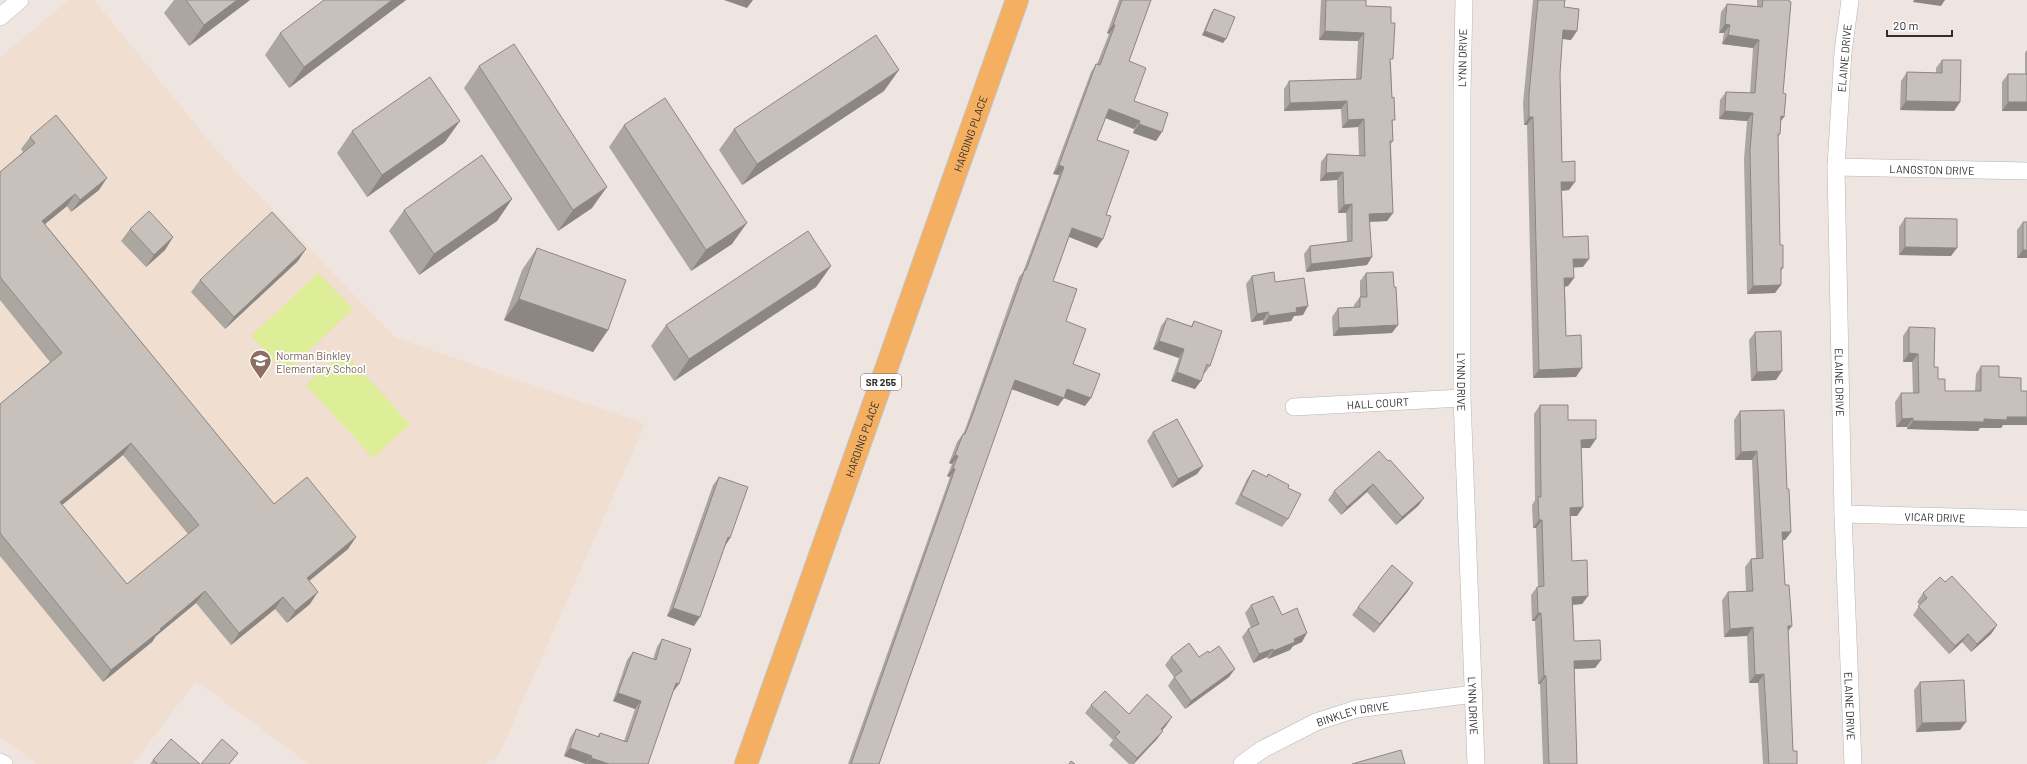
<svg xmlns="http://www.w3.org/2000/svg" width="2027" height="764" font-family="Barlow,sans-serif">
<rect width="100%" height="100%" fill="#efe5e0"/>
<path fill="#f0ded0" d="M 69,0 L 94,0 L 219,153 L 394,337 L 645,424 L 498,757 L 484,764 L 309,764 L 196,681 L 133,764 L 38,764 L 0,738 L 0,57 Z"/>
<path fill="#dded98" d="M 318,273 L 353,309 L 286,372 L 251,336 Z
M 343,351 L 410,424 L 373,458 L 306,385 Z"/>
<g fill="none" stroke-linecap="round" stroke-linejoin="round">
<defs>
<g id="minor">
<path id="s1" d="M 1464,0 L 1462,93 L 1462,398 L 1476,764"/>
<path id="s2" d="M 1850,0 L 1843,52 L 1836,167 L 1843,514 L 1853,764"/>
<path d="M 0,17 L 20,0"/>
<path id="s3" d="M 1836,167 L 2027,171"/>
<path id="s4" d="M 1294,407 L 1462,398"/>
<path id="s5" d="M 1843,514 L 2027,519"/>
<path d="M 0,762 L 4,764"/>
<path id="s6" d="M 1242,764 L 1263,749 L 1316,722 L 1356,709 L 1474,694"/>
</g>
<g id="primary">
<path id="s7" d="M 746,764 L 1017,0"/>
</g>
</defs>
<use href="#minor" stroke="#b0b6be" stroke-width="18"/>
<use href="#primary" stroke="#c4c4c4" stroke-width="24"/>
<use href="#minor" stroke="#fff" stroke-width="17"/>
<use href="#primary" stroke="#f4b060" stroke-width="22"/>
</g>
<path fill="#aca6a1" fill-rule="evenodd" d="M 174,0 L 250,0 L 189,46 L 164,13 Z
M 406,0 L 289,88 L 265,55 L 280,33 Z
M 1119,0 L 1151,0 L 1129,61 L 1134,101 L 1156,141 L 1133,133 L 1134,129 L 1105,118 L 1097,140 L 1106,215 L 1097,248 L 1069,237 L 1053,281 L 1066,321 L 1073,364 L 1085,406 L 1064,398 L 1058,406 L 1011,389 L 879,764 L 848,764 L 950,477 L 947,476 L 952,464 L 949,463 L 957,442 L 963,434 L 966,427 L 1019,277 L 1023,272 L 1059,175 L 1053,174 L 1091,72 L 1096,64 L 1097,64 L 1109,34 L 1107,33 Z
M 1321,0 L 1366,0 L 1366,6 L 1391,63 L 1393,141 L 1391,144 L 1393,213 L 1387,221 L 1369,222 L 1367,265 L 1306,272 L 1304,254 L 1310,246 L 1347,241 L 1346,213 L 1338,213 L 1337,180 L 1320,181 L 1321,162 L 1327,154 L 1359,156 L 1358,127 L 1342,128 L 1341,109 L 1284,111 L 1284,89 L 1289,81 L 1356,79 L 1358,41 L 1319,40 Z
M 1533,0 L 1565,0 L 1564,7 L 1571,40 L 1562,39 L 1560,74 L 1562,162 L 1569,190 L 1562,191 L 1563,237 L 1583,267 L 1573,267 L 1574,278 L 1568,286 L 1565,287 L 1566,336 L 1576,377 L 1533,378 L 1527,125 L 1524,125 L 1523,103 Z
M 1757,0 L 1789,0 L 1780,134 L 1778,137 L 1780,245 L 1783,268 L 1781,271 L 1781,285 L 1775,293 L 1747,294 L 1744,159 L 1747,121 L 1719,119 L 1720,100 L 1726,92 L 1750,93 L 1753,48 L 1722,44 L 1724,33 L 1719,33 L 1721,12 L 1727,4 L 1757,6 Z
M 1214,9 L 1223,43 L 1202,35 L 1211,13 Z
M 2027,50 L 2027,111 L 2002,111 L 2002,82 L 2008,74 L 2025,74 L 2025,53 Z
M 1942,60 L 1960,102 L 1954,111 L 1900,110 L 1901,81 L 1907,72 L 1936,73 L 1936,68 Z
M 479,66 L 592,208 L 558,231 L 464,88 Z
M 884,91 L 742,185 L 719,150 L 734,129 Z
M 624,125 L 732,244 L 691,271 L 609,147 Z
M 352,131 L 445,142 L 367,197 L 337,153 Z
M 30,137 L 99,190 L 71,212 L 67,206 L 45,224 L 274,504 L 356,537 L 348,549 L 309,581 L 310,604 L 287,623 L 275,609 L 231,645 L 196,603 L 156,636 L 152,642 L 103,682 L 0,556 L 0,404 L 50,362 L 0,300 L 0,172 L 23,152 L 21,149 ZM 123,455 L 188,534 L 127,584 L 62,505 Z
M 512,199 L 497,221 L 419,275 L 389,231 L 404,210 Z
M 1905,218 L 1951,256 L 1899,255 L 1899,227 Z
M 2023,222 L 2027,222 L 2027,258 L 2017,258 L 2017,230 Z
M 130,229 L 173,237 L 165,250 L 146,267 L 121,241 Z
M 537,248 L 608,330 L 593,352 L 504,320 L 522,270 Z
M 298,261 L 225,329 L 191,292 L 200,280 Z
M 831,266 L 816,287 L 674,381 L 651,346 L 666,325 Z
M 1366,273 L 1392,333 L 1333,336 L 1332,317 L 1338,308 L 1354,308 L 1354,305 L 1360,297 L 1360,281 Z
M 1252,276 L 1275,282 L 1303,315 L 1294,316 L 1291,321 L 1263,325 L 1263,320 L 1251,322 L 1246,284 Z
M 1167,318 L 1191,326 L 1194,321 L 1210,366 L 1204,374 L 1203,374 L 1195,389 L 1171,381 L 1179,358 L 1153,349 L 1161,326 Z
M 1909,327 L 1934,367 L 1938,379 L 1945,391 L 1975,391 L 1976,374 L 1981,366 L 1999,377 L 2003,425 L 2001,428 L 1980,428 L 1978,431 L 1907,429 L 1907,427 L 1896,427 L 1895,402 L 1901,393 L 1913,393 L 1912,362 L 1903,362 L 1903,336 Z
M 1755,332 L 1776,380 L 1751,381 L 1749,340 Z
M 1540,405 L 1568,420 L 1590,448 L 1581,448 L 1583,507 L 1577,516 L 1570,516 L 1572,561 L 1588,596 L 1582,604 L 1573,605 L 1574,641 L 1601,660 L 1595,668 L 1574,669 L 1577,764 L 1543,764 L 1540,684 L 1538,684 L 1535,621 L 1532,621 L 1531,595 L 1537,587 L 1538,587 L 1536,528 L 1533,528 L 1532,505 L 1535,500 L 1534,414 Z
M 1740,411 L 1787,489 L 1791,532 L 1785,540 L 1782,540 L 1788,630 L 1793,751 L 1797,764 L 1763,764 L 1758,683 L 1749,683 L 1747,636 L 1724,637 L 1722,600 L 1728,592 L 1746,591 L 1745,567 L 1751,559 L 1756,558 L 1752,460 L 1735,460 L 1734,420 Z
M 1153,432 L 1203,466 L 1197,474 L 1172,488 L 1147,441 Z
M 1388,461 L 1424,498 L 1418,506 L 1396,525 L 1367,492 L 1341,515 L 1328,500 L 1334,491 Z
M 1253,470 L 1288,488 L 1288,519 L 1282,527 L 1235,504 L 1247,479 Z
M 719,477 L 730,538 L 725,546 L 694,626 L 667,616 L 713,485 Z
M 1945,582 L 1997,625 L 1991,634 L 1971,652 L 1962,642 L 1949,654 L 1913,615 L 1920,605 L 1917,602 L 1923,593 Z
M 1408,591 L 1374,633 L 1352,615 L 1358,607 Z
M 1251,605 L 1282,615 L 1302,642 L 1293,646 L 1290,650 L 1268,659 L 1267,657 L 1253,663 L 1242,637 L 1248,629 L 1251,628 L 1245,613 Z
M 662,639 L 673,692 L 648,764 L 586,764 L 564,756 L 570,738 L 576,729 L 597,737 L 600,733 L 624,741 L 635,709 L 613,701 L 627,660 L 633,652 L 653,659 L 657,647 Z
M 1209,653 L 1229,677 L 1185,709 L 1168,686 L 1174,677 L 1165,665 L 1171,657 L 1199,657 Z
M 1920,682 L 1960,730 L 1916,732 L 1914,690 Z
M 1091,705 L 1166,726 L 1162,730 L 1157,739 L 1134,764 L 1129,764 L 1109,745 L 1113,740 L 1085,713 Z
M 153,760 L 200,764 L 150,764 Z"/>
<path fill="#8c8783" d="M 237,0 L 250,0 L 189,46 L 204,25 Z
M 392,0 L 406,0 L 289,88 L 304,67 Z
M 724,0 L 753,0 L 747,8 Z
M 1914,0 L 1945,0 L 1941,6 L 1913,2 Z
M 1725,24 L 1730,25 L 1724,33 L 1719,33 Z
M 1113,25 L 1115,25 L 1109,34 L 1107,33 Z
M 1563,30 L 1577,31 L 1571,40 L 1557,38 Z
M 1205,31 L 1226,39 L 1223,43 L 1202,35 Z
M 1325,31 L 1364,33 L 1358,41 L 1319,40 Z
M 1728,35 L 1759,40 L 1753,48 L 1722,44 Z
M 899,70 L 884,91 L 742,185 L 757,164 Z
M 1347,101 L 1341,109 L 1284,111 L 1290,103 Z
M 1906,101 L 1960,102 L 1954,111 L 1900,110 Z
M 2008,102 L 2027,102 L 2027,111 L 2002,111 Z
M 1109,109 L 1140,121 L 1134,129 L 1103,117 Z
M 1725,111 L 1753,113 L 1747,121 L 1719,119 Z
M 1781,116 L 1784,117 L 1778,125 Z
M 1529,117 L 1533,117 L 1527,125 L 1524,125 Z
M 1364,119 L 1358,127 L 1342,128 L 1348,120 Z
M 460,121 L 445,142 L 367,197 L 382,175 Z
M 1139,124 L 1162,132 L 1156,141 L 1133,133 Z
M 1059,165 L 1064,167 L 1059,175 L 1053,174 Z
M 1343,172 L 1337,180 L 1320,181 L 1326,173 Z
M 107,178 L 99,190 L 71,212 L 80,200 Z
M 1561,182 L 1575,182 L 1569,190 L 1555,191 Z
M 607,187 L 592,208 L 558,231 L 573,210 Z
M 75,194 L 67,206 L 33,234 L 42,221 Z
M 512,199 L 497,221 L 419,275 L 434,254 Z
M 1352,204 L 1346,213 L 1338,213 L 1344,205 Z
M 1393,213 L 1387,221 L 1363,222 L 1369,214 Z
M 747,223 L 732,244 L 691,271 L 706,250 Z
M 1072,228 L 1103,239 L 1097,248 L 1067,236 Z
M 173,237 L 165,250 L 146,267 L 154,255 Z
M 1905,247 L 1957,248 L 1951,256 L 1899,255 Z
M 306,249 L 298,261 L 225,329 L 234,317 Z
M 2023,250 L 2027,250 L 2027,258 L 2017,258 Z
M 1372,257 L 1367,265 L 1306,272 L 1311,264 Z
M 1573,259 L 1589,259 L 1583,267 L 1567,268 Z
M 831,266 L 816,287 L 674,381 L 689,359 Z
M 1564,278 L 1574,278 L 1568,286 L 1559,287 Z
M 1781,285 L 1775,293 L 1747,294 L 1753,286 Z
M 519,299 L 608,330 L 593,352 L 504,320 Z
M 1308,306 L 1303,315 L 1294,316 L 1291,321 L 1263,325 L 1269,316 L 1296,308 Z
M 1268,312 L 1263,320 L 1251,322 L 1257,314 Z
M 1398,325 L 1392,333 L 1333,336 L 1339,328 Z
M 1159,341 L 1184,349 L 1179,358 L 1153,349 Z
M 1909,353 L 1918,354 L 1912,362 L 1903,362 Z
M 1582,368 L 1576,377 L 1533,378 L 1539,370 Z
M 1782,371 L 1776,380 L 1751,381 L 1757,372 Z
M 1177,372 L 1201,381 L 1195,389 L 1171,381 Z
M 1015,380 L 1064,398 L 1058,406 L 1009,388 Z
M 1067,389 L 1091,398 L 1085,406 L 1061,397 Z
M 2007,417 L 2027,417 L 2027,425 L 2003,425 L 2001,428 L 1980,428 L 1978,431 L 1907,429 L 1913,421 L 1984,419 Z
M 1913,418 L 1907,427 L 1896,427 L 1902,419 Z
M 1596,439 L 1590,448 L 1575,448 L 1581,440 Z
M 131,443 L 123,455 L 51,514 L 60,502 Z
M 1757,451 L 1752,460 L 1735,460 L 1741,452 Z
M 955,455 L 958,456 L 952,464 L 949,463 Z
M 1203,466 L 1197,474 L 1172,488 L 1178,479 Z
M 953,468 L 955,469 L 950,477 L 947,476 Z
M 1373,484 L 1367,492 L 1341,515 L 1347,507 Z
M 1424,498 L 1418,506 L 1396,525 L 1402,517 Z
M 1583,507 L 1577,516 L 1564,516 L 1570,508 Z
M 1539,520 L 1542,520 L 1536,528 L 1533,528 Z
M 1782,532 L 1791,532 L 1785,540 L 1776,541 Z
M 356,537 L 348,549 L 298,590 L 307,578 Z
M 728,537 L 730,538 L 725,546 Z
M 1413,583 L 1408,591 L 1374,633 L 1380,624 Z
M 205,591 L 196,603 L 156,636 L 152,642 L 103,682 L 111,670 Z
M 318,592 L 310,604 L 287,623 L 295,611 Z
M 1588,596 L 1582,604 L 1567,605 L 1572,597 Z
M 283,597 L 275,609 L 231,645 L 239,633 Z
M 673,608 L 700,617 L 694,626 L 667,616 Z
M 1538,613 L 1541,613 L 1535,621 L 1532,621 Z
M 1997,625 L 1991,634 L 1971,652 L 1977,644 Z
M 1788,626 L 1792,626 L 1786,634 Z
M 1753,627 L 1747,636 L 1724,637 L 1730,629 Z
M 1307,633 L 1302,642 L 1293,646 L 1290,650 L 1268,659 L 1273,651 L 1294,639 Z
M 1968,634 L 1962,642 L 1949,654 L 1955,646 Z
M 1273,649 L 1267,657 L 1253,663 L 1259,654 Z
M 1601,660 L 1595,668 L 1568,669 L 1574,661 Z
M 1235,669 L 1229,677 L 1185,709 L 1191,701 Z
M 1764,674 L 1758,683 L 1749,683 L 1755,675 Z
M 1544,676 L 1546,676 L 1540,684 L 1538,684 Z
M 676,683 L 679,684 L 673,692 Z
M 618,693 L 641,701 L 635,709 L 613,701 Z
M 1172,717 L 1166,726 L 1155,737 L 1161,729 Z
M 1966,722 L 1960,730 L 1916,732 L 1922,723 Z
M 1163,731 L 1157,739 L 1133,764 L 1137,758 Z
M 570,748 L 592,756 L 586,764 L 564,756 Z
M 591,758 L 609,764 L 587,764 Z"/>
<path fill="#c8c1bb" stroke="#8c8783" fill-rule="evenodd" d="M 186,0 L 237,0 L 204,25 Z
M 324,0 L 392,0 L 304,67 L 280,33 Z
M 1122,0 L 1151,0 L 1129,61 L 1146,68 L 1134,101 L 1168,113 L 1162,132 L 1139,124 L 1140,121 L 1109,109 L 1097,140 L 1129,151 L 1106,215 L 1111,216 L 1103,239 L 1072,228 L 1053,281 L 1077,289 L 1066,321 L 1086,329 L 1073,364 L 1100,374 L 1091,398 L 1067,389 L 1064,398 L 1015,380 L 879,764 L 851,764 L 955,469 L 953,468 L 958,456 L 955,455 L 963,434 L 965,434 L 971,419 L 1025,269 L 1026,270 L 1064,167 L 1059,165 L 1096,64 L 1100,65 L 1115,25 L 1113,25 Z
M 1326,0 L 1366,0 L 1366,6 L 1391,7 L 1391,23 L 1395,23 L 1393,59 L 1390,59 L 1392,98 L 1394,97 L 1395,120 L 1392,120 L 1393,141 L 1390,141 L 1393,213 L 1369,214 L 1372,257 L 1311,264 L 1310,246 L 1352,241 L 1352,204 L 1344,205 L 1343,172 L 1326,173 L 1327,154 L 1365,156 L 1364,119 L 1348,120 L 1347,101 L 1290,103 L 1289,81 L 1361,79 L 1364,33 L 1325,31 Z
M 1538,0 L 1565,0 L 1564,7 L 1579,9 L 1577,31 L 1563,30 L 1560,74 L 1562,162 L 1575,161 L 1575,182 L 1561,182 L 1563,237 L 1588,236 L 1589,259 L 1573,259 L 1574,278 L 1564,278 L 1566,336 L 1581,335 L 1582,368 L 1539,370 L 1533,117 L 1529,117 L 1529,94 Z
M 1763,0 L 1789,0 L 1789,1 L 1791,2 L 1783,93 L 1786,94 L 1784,117 L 1781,116 L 1780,134 L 1778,134 L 1780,245 L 1783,245 L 1783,268 L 1781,268 L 1781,285 L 1753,286 L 1750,151 L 1753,113 L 1725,111 L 1726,92 L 1755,93 L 1759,40 L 1728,35 L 1730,25 L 1725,24 L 1727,4 L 1762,7 Z
M 1214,9 L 1235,17 L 1226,39 L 1205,31 Z
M 876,35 L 899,70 L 757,164 L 734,129 Z
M 514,44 L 607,187 L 573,210 L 479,66 Z
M 1942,60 L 1961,60 L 1960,102 L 1906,101 L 1907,72 L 1942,73 Z
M 2008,74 L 2027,74 L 2027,102 L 2008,102 Z
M 430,77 L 460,121 L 382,175 L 352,131 Z
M 665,98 L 747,223 L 706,250 L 624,125 Z
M 56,115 L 107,178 L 80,200 L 75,194 L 42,221 L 274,504 L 307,477 L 356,537 L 307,578 L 318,592 L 295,611 L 283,597 L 239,633 L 205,591 L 160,629 L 161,630 L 111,670 L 0,533 L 0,404 L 62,353 L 0,277 L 0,172 L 35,143 L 30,137 ZM 131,443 L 199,525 L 127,584 L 60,502 Z
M 482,155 L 512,199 L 434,254 L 404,210 Z
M 149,211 L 173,237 L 154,255 L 130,229 Z
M 272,212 L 306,249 L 234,317 L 200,280 Z
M 1905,218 L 1957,219 L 1957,248 L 1905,247 Z
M 2023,222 L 2027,222 L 2027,250 L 2023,250 Z
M 808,231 L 831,266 L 689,359 L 666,325 Z
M 537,248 L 626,280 L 608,330 L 519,299 Z
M 1274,272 L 1275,282 L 1304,278 L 1308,306 L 1296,308 L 1297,312 L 1269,316 L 1268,312 L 1257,314 L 1252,276 Z
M 1393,272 L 1394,287 L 1396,287 L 1398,325 L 1339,328 L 1338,308 L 1360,307 L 1360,297 L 1367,297 L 1366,273 Z
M 1167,318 L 1192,327 L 1194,321 L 1222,331 L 1210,366 L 1207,364 L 1201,381 L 1177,372 L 1184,349 L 1159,341 Z
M 1909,327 L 1935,328 L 1934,367 L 1938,367 L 1938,379 L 1945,379 L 1945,391 L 1981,391 L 1981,366 L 1999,366 L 1999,377 L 2021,378 L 2021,391 L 2027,391 L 2027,417 L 2007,417 L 2007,420 L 1984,419 L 1984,422 L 1913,421 L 1913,418 L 1902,419 L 1901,393 L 1919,393 L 1918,354 L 1909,353 Z
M 1781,331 L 1782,371 L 1757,372 L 1755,332 Z
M 1540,405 L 1568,405 L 1568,420 L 1596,420 L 1596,439 L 1581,440 L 1583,507 L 1570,508 L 1572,561 L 1587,560 L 1588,596 L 1572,597 L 1574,641 L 1600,640 L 1601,660 L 1574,661 L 1577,764 L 1549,764 L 1546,676 L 1544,676 L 1541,613 L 1538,613 L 1537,587 L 1544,586 L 1542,520 L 1539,520 L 1538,497 L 1541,497 Z
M 1784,410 L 1787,489 L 1789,489 L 1791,532 L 1782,532 L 1785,585 L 1789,585 L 1792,626 L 1788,626 L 1793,751 L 1797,751 L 1797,764 L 1769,764 L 1764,674 L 1755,675 L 1753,627 L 1730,629 L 1728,592 L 1753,591 L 1751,559 L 1763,558 L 1757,451 L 1741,452 L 1740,411 Z
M 1177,419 L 1203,466 L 1178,479 L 1153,432 Z
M 1379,451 L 1388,461 L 1390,460 L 1424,498 L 1402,517 L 1373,484 L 1347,507 L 1334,491 Z
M 1253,470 L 1267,477 L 1268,474 L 1289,485 L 1288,488 L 1301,494 L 1288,519 L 1241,495 Z
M 719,477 L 748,487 L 730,538 L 728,537 L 700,617 L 673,608 Z
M 1392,565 L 1413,583 L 1380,624 L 1358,607 Z
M 1952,576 L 1997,625 L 1977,644 L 1968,634 L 1955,646 L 1918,606 L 1927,598 L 1923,593 L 1940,577 L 1945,582 Z
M 1273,596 L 1282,615 L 1297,608 L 1307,633 L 1294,639 L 1295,642 L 1273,651 L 1273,649 L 1259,654 L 1248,629 L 1259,624 L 1251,605 Z
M 662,639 L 691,649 L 679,684 L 676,683 L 648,764 L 609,764 L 591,758 L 592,756 L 570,748 L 576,729 L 599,737 L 600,733 L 627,742 L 641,701 L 618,693 L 633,652 L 656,660 Z
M 1189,643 L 1199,657 L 1208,651 L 1209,653 L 1219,646 L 1235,669 L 1191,701 L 1174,677 L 1182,671 L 1171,657 Z
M 1964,680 L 1966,722 L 1922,723 L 1920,682 Z
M 1105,691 L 1129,714 L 1147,694 L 1172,717 L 1161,729 L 1163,731 L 1137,758 L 1115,737 L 1120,732 L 1091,705 Z
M 171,739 L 200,764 L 158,764 L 153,760 Z
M 222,739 L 238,753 L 229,764 L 201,764 Z
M 1401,750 L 1405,764 L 1352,764 Z
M 1071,761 L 1075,764 L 1069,764 Z"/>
<defs>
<symbol id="school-pin" viewBox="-11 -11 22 30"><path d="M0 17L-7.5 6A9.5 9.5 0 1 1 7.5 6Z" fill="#8d6e63" stroke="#fff"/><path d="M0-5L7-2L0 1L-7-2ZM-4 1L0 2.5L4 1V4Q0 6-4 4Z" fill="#fff"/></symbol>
</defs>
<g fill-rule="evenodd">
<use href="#school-pin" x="248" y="348" width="25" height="34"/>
</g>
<g text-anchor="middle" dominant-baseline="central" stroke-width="3.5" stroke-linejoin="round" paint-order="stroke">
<rect fill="#fff" stroke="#6d6d6d" stroke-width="1" x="861" y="374" width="40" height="16" rx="3"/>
<g font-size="10" font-weight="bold" fill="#2e2e2e">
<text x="881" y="382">SR 255</text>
</g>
<g font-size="11" fill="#2e2e2e" stroke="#fff">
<text transform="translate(1462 58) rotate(-89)">LYNN DRIVE</text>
<text transform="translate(1844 58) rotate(-85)">ELAINE DRIVE</text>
<text stroke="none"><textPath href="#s7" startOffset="669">HARDING PLACE</textPath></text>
<text stroke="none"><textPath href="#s3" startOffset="96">LANGSTON DRIVE</textPath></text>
<text stroke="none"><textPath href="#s1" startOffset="382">LYNN DRIVE</textPath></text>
<text stroke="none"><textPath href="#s2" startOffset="383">ELAINE DRIVE</textPath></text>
<text stroke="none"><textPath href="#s4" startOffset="84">HALL COURT</textPath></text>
<text stroke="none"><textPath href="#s7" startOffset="345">HARDING PLACE</textPath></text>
<text stroke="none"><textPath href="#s5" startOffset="92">VICAR DRIVE</textPath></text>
<text stroke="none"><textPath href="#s1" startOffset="706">LYNN DRIVE</textPath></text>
<text stroke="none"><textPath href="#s2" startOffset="707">ELAINE DRIVE</textPath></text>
<text stroke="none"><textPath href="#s6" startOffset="123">BINKLEY DRIVE</textPath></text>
</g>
<g font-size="11" fill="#785e54" stroke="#fff" text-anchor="start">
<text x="276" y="355">Norman Binkley<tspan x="276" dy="13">Elementary School</tspan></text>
</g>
</g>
<path d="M1887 30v6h65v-6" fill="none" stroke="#2e2e2e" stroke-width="2"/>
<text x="1893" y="30" font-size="12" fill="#2e2e2e" stroke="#ffffff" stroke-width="3" paint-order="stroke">20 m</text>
</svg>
